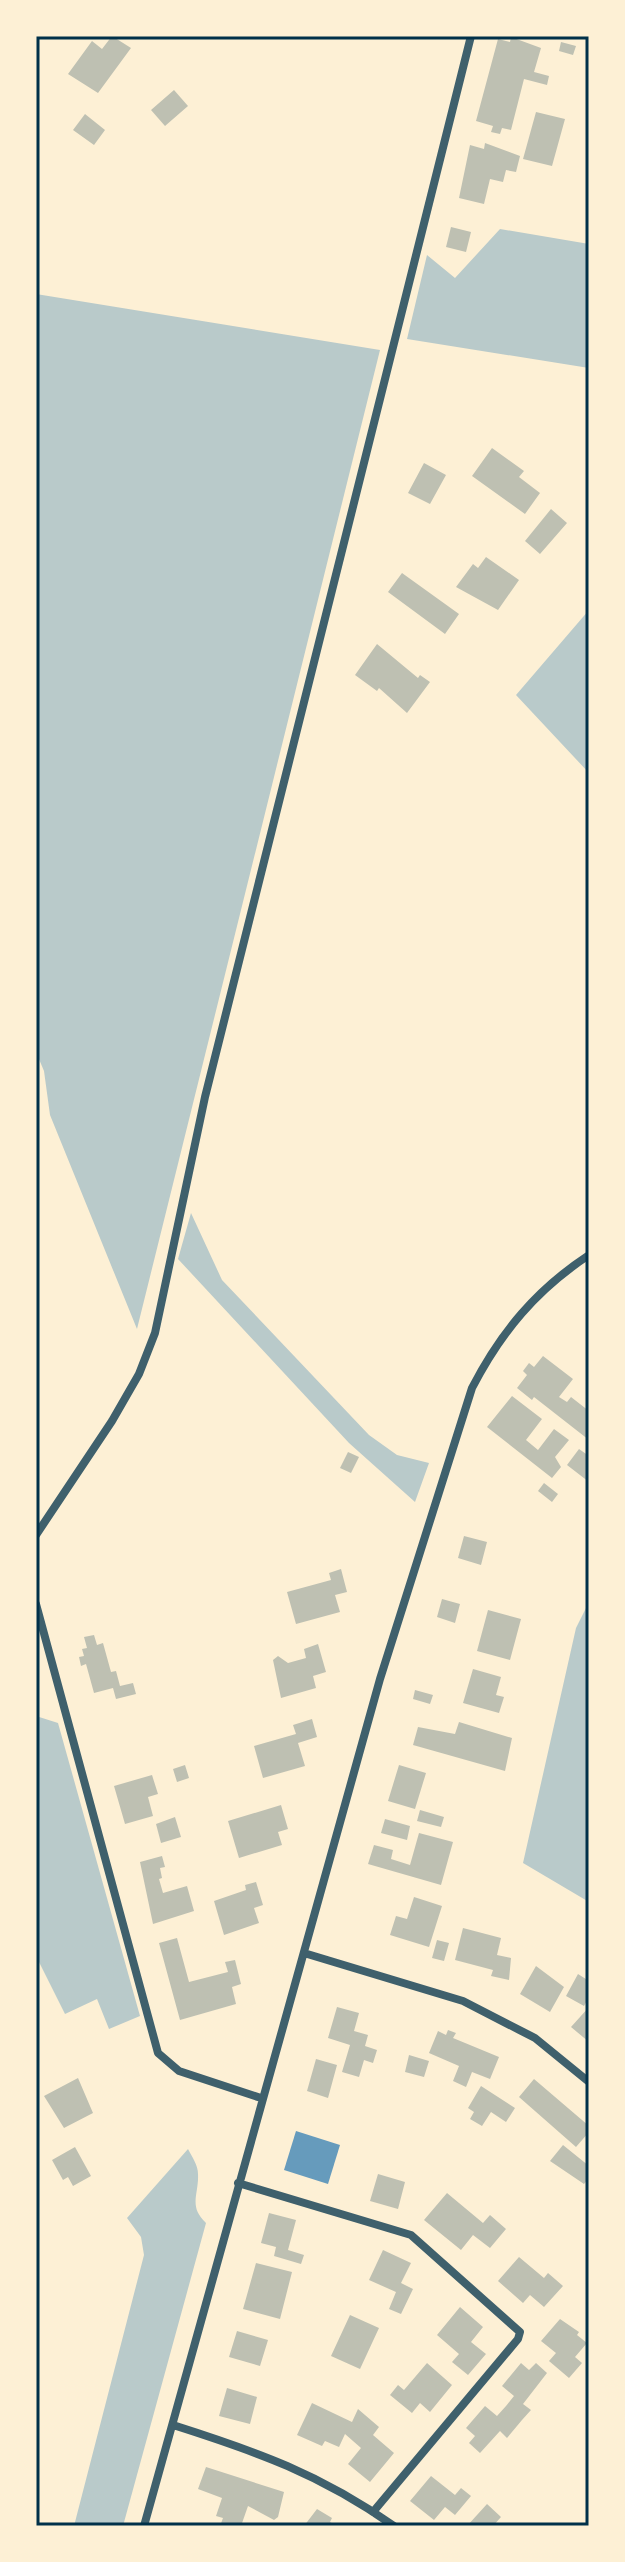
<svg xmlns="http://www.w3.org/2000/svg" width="625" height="2562" font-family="'Space Grotesk',sans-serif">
<rect width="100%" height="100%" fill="#fdf0d5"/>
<path fill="#b9caca" d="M 500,229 L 589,244 L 589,368 L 407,339 L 427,255 L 455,278 Z
M 36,294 L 380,350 L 137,1329 L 50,1115 L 44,1071 L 36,1052 Z
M 589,610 L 589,773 L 516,695 Z
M 191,1213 L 222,1280 L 369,1435 L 397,1455 L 429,1463 L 415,1502 L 349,1443 L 178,1259 Z
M 589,1602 L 589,1902 L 523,1863 L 576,1628 Z
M 36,1716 L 58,1723 L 140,2016 L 109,2029 L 97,1999 L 65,2014 L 36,1956 Z
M 188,2149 C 192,2157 198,2165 198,2174 C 199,2195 188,2206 206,2223 L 123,2526 L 74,2526 L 144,2255 L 141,2237 L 127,2218 Z"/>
<path fill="#669bbc" d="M 296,2131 L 340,2145 L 328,2184 L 284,2170 Z"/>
<path fill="#bec0b2" d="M 112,36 L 131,48 L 98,93 L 68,74 L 92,41 L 102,49 Z
M 511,37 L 541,48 L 534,72 L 549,76 L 547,85 L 524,79 L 511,130 L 502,128 L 500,134 L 491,132 L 493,126 L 476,121 L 498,39 L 510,42 Z
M 561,42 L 576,46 L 573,55 L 559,51 Z
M 174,90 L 188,106 L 165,126 L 151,110 Z
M 536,112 L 565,119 L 552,166 L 523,159 Z
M 85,114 L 105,130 L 94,145 L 73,130 Z
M 485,143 L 520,156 L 516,172 L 506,170 L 503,182 L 490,179 L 484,204 L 459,198 L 470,145 L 484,149 Z
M 451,227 L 471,232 L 466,252 L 446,247 Z
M 492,448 L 524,471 L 519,477 L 540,493 L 525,514 L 472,476 Z
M 424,463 L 446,475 L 430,504 L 408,493 Z
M 551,509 L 567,523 L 540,554 L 525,541 Z
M 486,557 L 519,580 L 498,610 L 456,587 L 473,564 L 478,568 Z
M 402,573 L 459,614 L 445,634 L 388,592 Z
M 377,644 L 418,678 L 420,675 L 430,682 L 407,713 L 379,688 L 377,691 L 355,675 Z
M 543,1356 L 573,1379 L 559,1397 L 567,1402 L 571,1397 L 589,1411 L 589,1440 L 534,1397 L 532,1400 L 517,1388 L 527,1375 L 523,1371 L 529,1363 L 534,1367 Z
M 512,1396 L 542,1419 L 526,1440 L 538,1450 L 554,1429 L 569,1440 L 555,1457 L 561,1467 L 552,1478 L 487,1427 Z
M 579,1449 L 589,1456 L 589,1482 L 567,1465 Z
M 348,1452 L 359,1457 L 351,1473 L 340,1468 Z
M 544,1483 L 558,1494 L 552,1502 L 538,1491 Z
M 464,1536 L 487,1542 L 481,1565 L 458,1558 Z
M 341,1569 L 347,1592 L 335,1595 L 340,1612 L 296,1624 L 287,1592 L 331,1580 L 329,1573 Z
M 442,1599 L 460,1604 L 455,1623 L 437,1617 Z
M 488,1610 L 521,1619 L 510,1660 L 477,1651 Z
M 94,1635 L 97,1645 L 103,1643 L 111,1672 L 116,1671 L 120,1686 L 133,1683 L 136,1694 L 116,1699 L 113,1688 L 94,1693 L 86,1664 L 81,1666 L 79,1657 L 84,1656 L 82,1649 L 87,1648 L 84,1637 Z
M 318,1644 L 326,1672 L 313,1676 L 316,1688 L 281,1698 L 273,1660 L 278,1656 L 288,1663 L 306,1658 L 304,1649 Z
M 473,1669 L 501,1677 L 496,1695 L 504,1697 L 499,1713 L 463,1703 Z
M 415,1690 L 433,1695 L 430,1704 L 413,1699 Z
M 312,1719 L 317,1737 L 298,1743 L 305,1766 L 263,1778 L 254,1746 L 296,1734 L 293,1725 Z
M 459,1722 L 512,1738 L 505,1771 L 413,1745 L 418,1727 L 455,1734 Z
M 185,1765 L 189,1778 L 177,1782 L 173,1769 Z
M 399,1765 L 426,1773 L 415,1809 L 388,1801 Z
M 152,1775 L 158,1794 L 148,1797 L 153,1816 L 125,1824 L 114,1786 Z
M 281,1805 L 288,1829 L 278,1832 L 282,1845 L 239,1858 L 228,1821 Z
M 420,1810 L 444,1817 L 441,1827 L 417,1821 Z
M 175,1817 L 181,1837 L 161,1843 L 156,1824 Z
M 385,1819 L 410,1826 L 407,1840 L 381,1833 Z
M 419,1833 L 453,1842 L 441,1885 L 368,1864 L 374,1845 L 393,1850 L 391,1859 L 410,1865 Z
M 162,1856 L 165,1867 L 160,1868 L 162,1878 L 159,1879 L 163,1893 L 187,1886 L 194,1911 L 153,1924 L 140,1862 Z
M 256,1882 L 263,1905 L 254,1908 L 259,1923 L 224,1935 L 214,1901 L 246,1890 L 245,1885 Z
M 414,1897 L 442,1906 L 429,1947 L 390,1935 L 396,1916 L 407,1919 Z
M 463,1928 L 501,1938 L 497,1955 L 511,1958 L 509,1980 L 491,1976 L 493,1970 L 455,1960 Z
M 177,1938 L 189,1982 L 228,1972 L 225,1962 L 235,1960 L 241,1984 L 232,1987 L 236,2004 L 180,2020 L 159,1943 Z
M 437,1940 L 449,1943 L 444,1961 L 432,1958 Z
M 536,1966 L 564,1987 L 550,2012 L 520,1994 Z
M 578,1974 L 589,1981 L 589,1997 L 584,2006 L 566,1996 Z
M 337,2007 L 359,2013 L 354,2031 L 368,2035 L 365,2046 L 377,2050 L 373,2063 L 364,2060 L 359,2077 L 342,2072 L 350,2045 L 328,2038 Z
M 589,2007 L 589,2042 L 571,2027 Z
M 448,2030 L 456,2033 L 453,2038 L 499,2057 L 490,2079 L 472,2072 L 466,2087 L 453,2081 L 459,2066 L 429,2053 L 438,2031 L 446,2035 Z
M 409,2055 L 429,2061 L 424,2077 L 405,2072 Z
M 316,2059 L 337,2065 L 328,2098 L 307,2091 Z
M 78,2078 L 93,2113 L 64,2128 L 44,2096 Z
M 534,2079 L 589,2126 L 589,2132 L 576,2147 L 519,2097 Z
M 481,2086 L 515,2108 L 506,2122 L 491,2112 L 482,2126 L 470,2119 L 474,2112 L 468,2108 Z
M 563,2145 L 589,2166 L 589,2178 L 584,2184 L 550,2161 Z
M 75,2147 L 91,2176 L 73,2186 L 68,2177 L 63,2180 L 52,2160 Z
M 378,2174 L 405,2182 L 398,2209 L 370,2201 Z
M 447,2193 L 483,2223 L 490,2215 L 506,2229 L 490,2248 L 473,2235 L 461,2250 L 424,2220 Z
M 269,2213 L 296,2220 L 288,2250 L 304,2255 L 301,2264 L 274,2256 L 276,2247 L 261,2243 Z
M 383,2250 L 411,2263 L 401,2283 L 413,2289 L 401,2314 L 389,2309 L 396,2292 L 369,2280 Z
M 519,2257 L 544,2278 L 548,2273 L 563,2286 L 544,2307 L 530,2295 L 523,2303 L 498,2281 Z
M 256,2263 L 292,2272 L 280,2319 L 243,2309 Z
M 460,2307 L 483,2327 L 471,2342 L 486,2354 L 468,2375 L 452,2362 L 459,2354 L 437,2335 Z
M 350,2315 L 379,2328 L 360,2369 L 331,2356 Z
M 560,2319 L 579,2332 L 577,2335 L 587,2343 L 575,2357 L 582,2363 L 569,2378 L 549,2361 L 556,2353 L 541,2341 Z
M 237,2331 L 268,2340 L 260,2366 L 229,2357 Z
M 427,2363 L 452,2385 L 430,2412 L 420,2403 L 412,2413 L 390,2395 L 398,2385 L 404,2390 Z
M 521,2363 L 529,2370 L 536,2363 L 547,2373 L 523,2404 L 531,2410 L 522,2420 L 507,2438 L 500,2431 L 480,2453 L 469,2443 L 475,2436 L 466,2428 L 485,2406 L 497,2416 L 506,2406 L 514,2396 L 502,2386 Z
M 227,2388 L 257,2397 L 250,2424 L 219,2416 Z
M 312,2403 L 352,2422 L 358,2409 L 379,2427 L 373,2435 L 394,2453 L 370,2482 L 348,2464 L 361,2448 L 345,2434 L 339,2447 L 325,2441 L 322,2446 L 297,2435 Z
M 206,2467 L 284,2492 L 278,2517 L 274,2520 L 248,2506 L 241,2526 L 220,2526 L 223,2518 L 216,2516 L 222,2498 L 198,2489 Z
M 431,2476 L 455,2495 L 461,2488 L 471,2496 L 455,2515 L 445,2507 L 434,2520 L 410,2501 Z
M 487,2504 L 501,2517 L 493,2526 L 467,2526 Z
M 317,2509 L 332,2518 L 330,2522 L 337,2526 L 304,2526 Z"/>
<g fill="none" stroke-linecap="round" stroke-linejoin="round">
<path stroke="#3f606c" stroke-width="8" d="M 36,1535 L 112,1421 L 139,1374 L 155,1333 L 205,1097 L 471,36
M 36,1604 L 158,2053 L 179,2071 L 261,2098
M 304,1953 L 463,2001 L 535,2038 L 589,2082
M 238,2183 L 411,2235 L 520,2332 L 518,2339 L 373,2512
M 173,2425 C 258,2452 320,2474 394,2526
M 144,2526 L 380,1679 L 472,1388 C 501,1332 536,1290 589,1255"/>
</g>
<rect width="625" height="2562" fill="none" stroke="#fdf0d5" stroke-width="76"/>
<rect x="38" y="38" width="549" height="2486" fill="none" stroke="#003049" stroke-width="3"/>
</svg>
